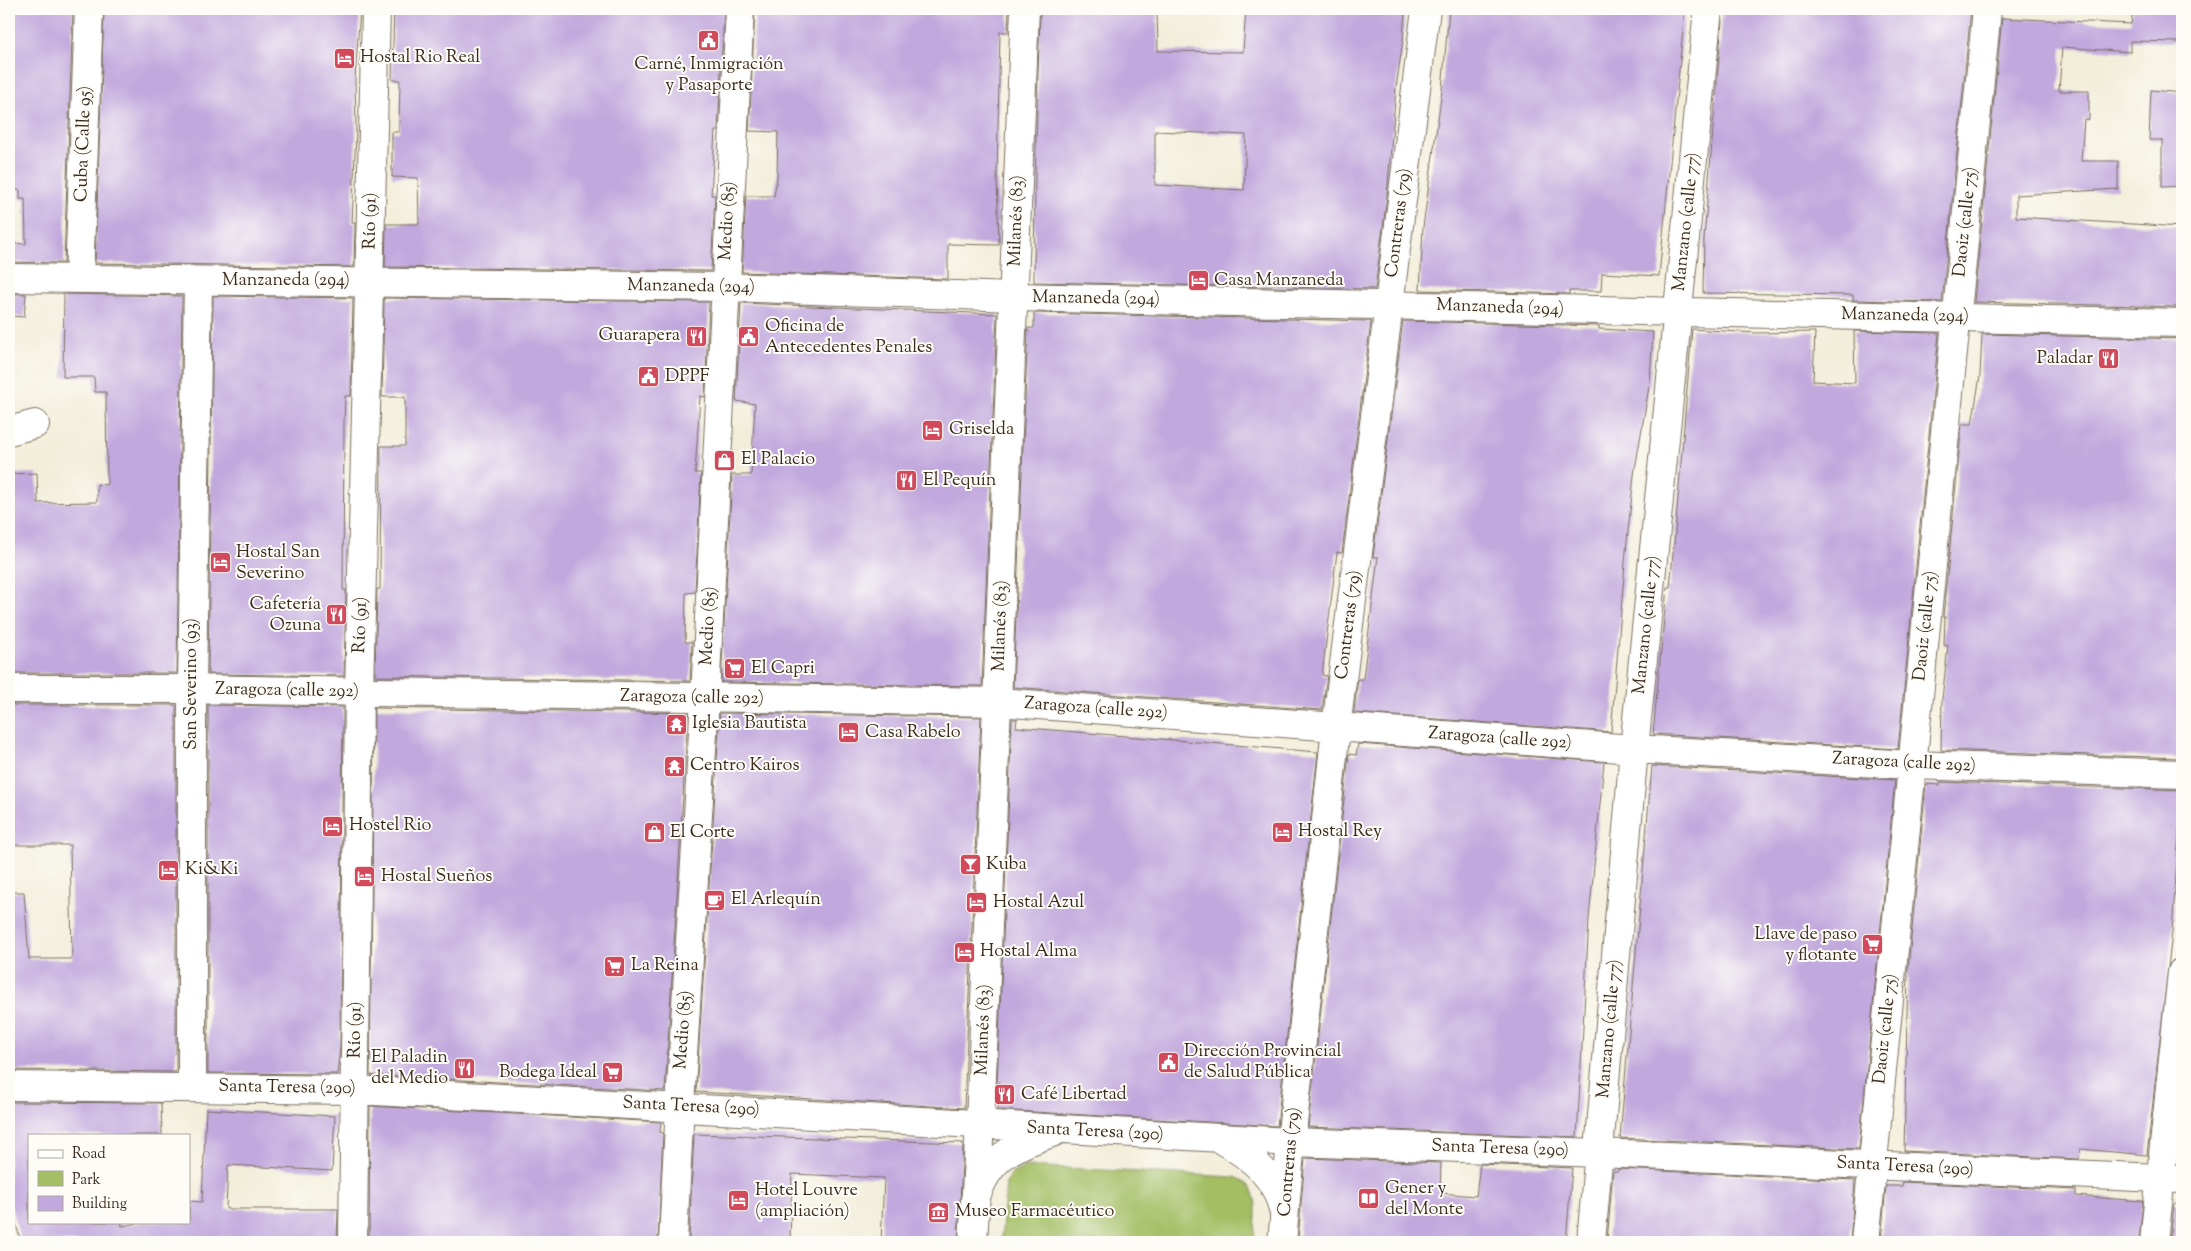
<svg xmlns="http://www.w3.org/2000/svg" width="2191" height="1251" font-family="'Sorts Mill Goudy',serif">
<rect width="100%" height="100%" fill="#fdfcf7"/>
<filter id="ink" filterUnits="userSpaceOnUse"><feTurbulence type="fractalNoise" baseFrequency=".02" numOctaves="2"/><feDisplacementMap in="SourceGraphic" scale="10" xChannelSelector="R" yChannelSelector="G"/><feConvolveMatrix kernelMatrix="1 2 1 2 8 2 1 2 1" color-interpolation-filters="sRGB"/></filter>
<filter id="wash" filterUnits="userSpaceOnUse"><feTurbulence type="fractalNoise" baseFrequency=".0096" numOctaves="4" result="noise"/><feDisplacementMap in="SourceGraphic" scale="20" xChannelSelector="R" yChannelSelector="G"/><feGaussianBlur stdDeviation="1.12" result="paint"/><feColorMatrix in="noise" values="0 0 0 0 0 0 0 0 0 0 0 0 0 0 0 0 0 1.4 0 .05"/><feComposite in="paint" operator="in"/></filter>
<g filter="url(#wash)">
<rect width="100%" height="100%" fill="#f3eeda"/>
<path fill="#a3be64" stroke="#6f7441" d="M 1026,1166 L 1235,1177 C 1264,1187 1255,1217 1254,1242 L 1001,1242 L 1006,1182 L 1011,1174 Z"/>
<g id="blocks">
<path fill="#c1a8dd" fill-rule="evenodd" d="M 9,9 L 73,9 L 64,263 L 9,262 L 9,243 L 26,244 L 25,199 L 20,199 L 20,190 L 9,190 Z
M 104,9 L 360,9 L 355,79 L 356,132 L 352,223 L 355,223 L 354,267 L 95,263 Z
M 394,9 L 724,9 L 718,131 L 715,131 L 711,195 L 715,195 L 711,271 L 385,267 L 386,224 L 419,224 L 418,178 L 392,177 L 392,132 L 399,132 L 400,80 L 392,80 Z
M 755,9 L 1009,9 L 1008,32 L 1000,32 L 997,177 L 999,245 L 948,244 L 948,279 L 742,272 L 746,196 L 774,196 L 777,177 L 778,132 L 749,131 Z
M 1040,9 L 1157,9 L 1158,51 L 1243,52 L 1246,9 L 1405,9 L 1403,40 L 1396,88 L 1387,196 L 1375,289 L 1034,282 L 1035,179 ZM 1155,131 L 1246,135 L 1244,190 L 1155,185 Z
M 1449,9 L 1685,9 L 1659,276 L 1602,273 L 1601,291 L 1569,291 L 1569,294 L 1420,290 L 1423,227 L 1442,90 Z
M 1723,9 L 1971,9 L 1942,302 L 1853,300 L 1853,295 L 1703,293 L 1704,239 Z
M 2133,9 L 2182,9 L 2182,42 L 2130,41 L 2130,52 L 2062,47 L 2059,91 L 2089,91 L 2089,120 L 2084,119 L 2081,161 L 2118,161 L 2118,189 L 2016,195 L 2016,217 L 2182,227 L 2182,307 L 1974,302 L 2002,18 L 2131,24 Z
M 2151,90 L 2182,93 L 2182,186 L 2162,187 L 2162,140 L 2149,140 Z
M 9,294 L 26,294 L 24,317 L 9,316 Z
M 64,294 L 182,296 L 177,673 L 9,673 L 9,474 L 37,473 L 38,503 L 97,502 L 97,484 L 107,485 L 106,392 L 95,392 L 94,377 L 63,377 Z
M 213,296 L 353,298 L 351,396 L 345,396 L 344,421 L 343,590 L 346,590 L 344,676 L 208,674 Z
M 384,298 L 709,302 L 705,397 L 700,396 L 695,473 L 701,473 L 695,592 L 686,593 L 685,642 L 692,642 L 690,681 L 375,676 L 377,589 L 380,589 L 381,446 L 405,446 L 405,397 L 382,397 Z
M 741,303 L 997,314 L 982,686 L 721,682 L 732,475 L 751,475 L 755,404 L 736,401 Z
M 1034,313 L 1371,321 L 1342,553 L 1337,552 L 1333,585 L 1322,675 L 1327,676 L 1322,710 L 1013,687 L 1028,328 L 1034,328 Z
M 1403,321 L 1599,326 L 1599,329 L 1653,332 L 1650,381 L 1634,475 L 1626,551 L 1611,732 L 1354,713 L 1358,679 L 1363,679 L 1378,557 L 1373,557 Z
M 1692,329 L 1757,333 L 1815,332 L 1813,381 L 1855,383 L 1854,331 L 1939,333 L 1898,749 L 1653,734 L 1667,587 L 1670,587 L 1677,511 Z
M 1982,334 L 2182,339 L 2182,758 L 1941,750 L 1942,699 L 1948,646 L 1944,645 L 1945,617 L 1943,617 L 1962,424 L 1972,424 L 1980,376 Z
M 9,705 L 176,705 L 176,1072 L 9,1070 L 9,892 L 24,892 L 29,959 L 72,959 L 70,845 L 9,845 Z
M 208,705 L 343,707 L 340,1047 L 337,1074 L 208,1073 Z
M 374,708 L 688,713 L 665,1091 L 370,1075 Z
M 720,713 L 981,717 L 964,1108 L 696,1092 Z
M 1012,719 L 1017,719 L 1016,727 L 1318,752 L 1277,1126 L 998,1110 L 1000,1082 L 997,1084 Z
M 1358,744 L 1604,762 L 1589,919 L 1577,1137 L 1308,1127 L 1349,754 L 1356,755 Z
M 1652,766 L 1895,780 L 1859,1149 L 1620,1138 Z
M 1940,782 L 2182,790 L 2172,932 L 2147,1155 L 2080,1149 L 2079,1159 L 1904,1151 L 1908,970 L 1926,784 L 1940,785 Z
M 9,1102 L 161,1103 L 162,1135 L 29,1135 L 29,1222 L 121,1222 L 122,1226 L 144,1222 L 189,1222 L 189,1201 L 202,1202 L 206,1109 L 335,1116 L 332,1171 L 228,1165 L 226,1209 L 338,1209 L 337,1242 L 21,1242 L 9,1199 Z
M 370,1106 L 661,1122 L 660,1132 L 663,1133 L 658,1242 L 369,1242 Z
M 2182,1121 L 2182,1158 L 2178,1158 Z
M 694,1134 L 963,1143 L 958,1242 L 881,1242 L 884,1178 L 792,1174 L 790,1242 L 689,1242 Z
M 1305,1158 L 1441,1163 L 1440,1193 L 1476,1196 L 1480,1164 L 1572,1168 L 1566,1242 L 1298,1242 Z
M 1618,1169 L 1855,1180 L 1850,1242 L 1607,1242 L 1613,1171 L 1618,1171 Z
M 1903,1182 L 2076,1190 L 2076,1196 L 2143,1201 L 2139,1242 L 1881,1242 L 1886,1186 L 1902,1186 Z
M 2174,1204 L 2182,1205 L 2182,1242 L 2170,1242 Z"/>
</g>
</g>
<g filter="url(#ink)">
<use href="#blocks" fill-opacity="0" stroke="#7b6f60" stroke-width="1"/>
<g fill="none" stroke-linecap="round" stroke-linejoin="round">
<defs>
<path id="street" d="M 9,278 L 725,287 L 1014,297 L 2182,323
M 79,279 L 89,9
M 9,431 L 35,424
M 9,689 L 192,689 L 998,702 L 1634,749 L 1912,765 L 2182,774
M 9,1086 L 355,1090
M 192,1087 L 192,689 L 198,281
M 1291,1142 L 1599,1153 L 2182,1179
M 673,1242 C 681,1060 695,879 705,697 C 718,468 727,238 740,9
M 1591,1242 L 1634,749 L 1708,9
M 1865,1242 L 1987,9
M 2154,1242 L 2182,972"/>
<path id="secondary" d="M 355,1090 C 667,1105 979,1125 1291,1142
M 1220,1139 C 1252,1157 1277,1176 1284,1214
M 975,1200 C 989,1156 1012,1147 1054,1132
M 353,1242 L 359,692 L 376,9"/>
<path id="primary" d="M 973,1242 L 980,1125 L 1025,9
M 1282,1242 L 1291,1142 L 1336,728 L 1426,9"/>
</defs>
<use href="#street" stroke="#7b6f60" stroke-width="30"/>
<use href="#secondary" stroke="#7b6f60" stroke-width="30"/>
<use href="#primary" stroke="#7b6f60" stroke-width="30"/>
<use href="#street" stroke="#fff" stroke-width="28"/>
<use href="#secondary" stroke="#fff" stroke-width="28"/>
<use href="#primary" stroke="#fff" stroke-width="28"/>
</g>
</g>
<defs>
<symbol id="civic-square" viewBox="-11 -11 22 22"><rect x="-9" y="-9" width="18" height="18" rx="4" fill="#d1495b" stroke="#fdfcf7"/><path d="M-.6-6.5H3V-4.5H.6V-3L4-1V1h2V6H-6V1h2V-1L-.6-3ZM-1.2 2.5V6h2.4V2.5Z" fill="#fff"/></symbol>
<symbol id="hotel-square" viewBox="-11 -11 22 22"><rect x="-9" y="-9" width="18" height="18" rx="4" fill="#d1495b" stroke="#fdfcf7"/><path d="M-6-4.5h1.5V1H6V5H4.5V3h-9V5H-6ZM-4 0a1.8 1.8 0 1 1 3.6 0ZM.5 0V-2.5h3Q6-2.5 6 0Z" fill="#fff"/></symbol>
<symbol id="restaurant-square" viewBox="-11 -11 22 22"><rect x="-9" y="-9" width="18" height="18" rx="4" fill="#d1495b" stroke="#fdfcf7"/><path d="M-5-6h1v4h1v-4h1v4h1v-4h1v5L-1.5 .5V6h-2V.5L-5-1ZM5-6V6H3V1.5H1.5Q1.5-4 5-6Z" fill="#fff"/></symbol>
<symbol id="shop-square" viewBox="-11 -11 22 22"><rect x="-9" y="-9" width="18" height="18" rx="4" fill="#d1495b" stroke="#fdfcf7"/><path d="M-5-2.5h2.3a2.7 3.5 0 0 1 5.4 0H5L5.5 6h-11ZM-1.5-2.5h3a1.5 2.3 0 0 0-3 0Z" fill="#fff"/></symbol>
<symbol id="supermarket-square" viewBox="-11 -11 22 22"><rect x="-9" y="-9" width="18" height="18" rx="4" fill="#d1495b" stroke="#fdfcf7"/><path d="M-6-5.5h2.5l.6 2H6L4.5 2H-2.5L-4.4-4H-6ZM-1.5 3.2a1.3 1.3 0 1 0 .1 0ZM3 3.2a1.3 1.3 0 1 0 .1 0Z" fill="#fff"/></symbol>
<symbol id="temple-square" viewBox="-11 -11 22 22"><rect x="-9" y="-9" width="18" height="18" rx="4" fill="#d1495b" stroke="#fdfcf7"/><path d="M0-6L5-2H3V0L6.5 2.5H4V6H1.5V3h-3V6H-4V2.5H-6.5L-3 0V-2H-5Z" fill="#fff"/></symbol>
<symbol id="bar-square" viewBox="-11 -11 22 22"><rect x="-9" y="-9" width="18" height="18" rx="4" fill="#d1495b" stroke="#fdfcf7"/><path d="M-6-5H6L.8 .8V4.5H3.5V6h-7V4.5H-.8V.8Z" fill="#fff"/></symbol>
<symbol id="cafe-square" viewBox="-11 -11 22 22"><rect x="-9" y="-9" width="18" height="18" rx="4" fill="#d1495b" stroke="#fdfcf7"/><path d="M-5.5-4.5H6V0H3Q3 3.5 0 3.5H-2.5Q-5.5 3.5-5.5 0ZM3-3.2v2h1.7v-2ZM-6 4.5H4V6H-6Z" fill="#fff"/></symbol>
<symbol id="library-square" viewBox="-11 -11 22 22"><rect x="-9" y="-9" width="18" height="18" rx="4" fill="#d1495b" stroke="#fdfcf7"/><path d="M-6-4Q-3-5.5-.7-3.5V5Q-3 3-6 4ZM6-4Q3-5.5 .7-3.5V5Q3 3 6 4Z" fill="#fff"/></symbol>
<symbol id="museum-square" viewBox="-11 -11 22 22"><rect x="-9" y="-9" width="18" height="18" rx="4" fill="#d1495b" stroke="#fdfcf7"/><path d="M0-6L6-3V-2H-6V-3ZM-5-1h2V3h-2ZM-1-1h2V3h-2ZM3-1h2V3H3ZM-6 4H6V6H-6Z" fill="#fff"/></symbol>
</defs>
<g fill-rule="evenodd">
<use href="#civic-square" x="696" y="28" width="25" height="25"/>
<use href="#hotel-square" x="332" y="46" width="25" height="25"/>
<use href="#hotel-square" x="1186" y="268" width="25" height="25"/>
<use href="#restaurant-square" x="684" y="324" width="25" height="25"/>
<use href="#civic-square" x="736" y="324" width="25" height="25"/>
<use href="#restaurant-square" x="2096" y="346" width="25" height="25"/>
<use href="#civic-square" x="636" y="364" width="25" height="25"/>
<use href="#hotel-square" x="920" y="418" width="25" height="25"/>
<use href="#shop-square" x="712" y="448" width="25" height="25"/>
<use href="#restaurant-square" x="894" y="468" width="25" height="25"/>
<use href="#hotel-square" x="208" y="550" width="25" height="25"/>
<use href="#restaurant-square" x="324" y="602" width="25" height="25"/>
<use href="#supermarket-square" x="722" y="656" width="25" height="25"/>
<use href="#temple-square" x="664" y="712" width="25" height="25"/>
<use href="#hotel-square" x="836" y="720" width="25" height="25"/>
<use href="#temple-square" x="662" y="754" width="25" height="25"/>
<use href="#hotel-square" x="320" y="814" width="25" height="25"/>
<use href="#hotel-square" x="1270" y="820" width="25" height="25"/>
<use href="#shop-square" x="642" y="820" width="25" height="25"/>
<use href="#bar-square" x="958" y="852" width="25" height="25"/>
<use href="#hotel-square" x="156" y="858" width="25" height="25"/>
<use href="#hotel-square" x="352" y="864" width="25" height="25"/>
<use href="#cafe-square" x="702" y="888" width="25" height="25"/>
<use href="#hotel-square" x="964" y="890" width="25" height="25"/>
<use href="#supermarket-square" x="1860" y="932" width="25" height="25"/>
<use href="#hotel-square" x="952" y="940" width="25" height="25"/>
<use href="#supermarket-square" x="602" y="954" width="25" height="25"/>
<use href="#civic-square" x="1156" y="1050" width="25" height="25"/>
<use href="#restaurant-square" x="452" y="1056" width="25" height="25"/>
<use href="#supermarket-square" x="600" y="1060" width="25" height="25"/>
<use href="#restaurant-square" x="992" y="1082" width="25" height="25"/>
<use href="#library-square" x="1356" y="1186" width="25" height="25"/>
<use href="#hotel-square" x="726" y="1188" width="25" height="25"/>
<use href="#museum-square" x="926" y="1200" width="25" height="25"/>
</g>
<g text-anchor="middle" dominant-baseline="central" stroke-width="4" stroke-linejoin="round" paint-order="stroke">
<g font-size="18" fill="#3b2a1e" stroke="#fdfcf7" text-anchor="start">
<text x="360" y="58">Hostal Rio Real</text>
<text x="709" y="65" text-anchor="middle">Carné, Inmigración<tspan x="709" dy="21">y Pasaporte</tspan></text>
<text x="1214" y="281">Casa Manzaneda</text>
<text x="765" y="327">Oficina de<tspan x="765" dy="21">Antecedentes Penales</tspan></text>
<text x="680" y="336" text-anchor="end">Guarapera</text>
<text x="2093" y="359" text-anchor="end">Paladar</text>
<text x="665" y="377">DPPF</text>
<text x="949" y="430">Griselda</text>
<text x="741" y="460">El Palacio</text>
<text x="923" y="481">El Pequín</text>
<text x="236" y="553">Hostal San<tspan x="236" dy="21">Severino</tspan></text>
<text x="321" y="605" text-anchor="end">Cafetería<tspan x="321" dy="21">Ozuna</tspan></text>
<text x="751" y="669">El Capri</text>
<text x="692" y="724">Iglesia Bautista</text>
<text x="865" y="733">Casa Rabelo</text>
<text x="690" y="766">Centro Kairos</text>
<text x="349" y="826">Hostel Rio</text>
<text x="1298" y="832">Hostal Rey</text>
<text x="670" y="833">El Corte</text>
<text x="986" y="865">Kuba</text>
<text x="185" y="870">Ki&amp;Ki</text>
<text x="381" y="877">Hostal Sueños</text>
<text x="731" y="900">El Arlequín</text>
<text x="993" y="903">Hostal Azul</text>
<text x="1857" y="935" text-anchor="end">Llave de paso<tspan x="1857" dy="21">y flotante</tspan></text>
<text x="980" y="952">Hostal Alma</text>
<text x="631" y="966">La Reina</text>
<text x="1184" y="1052">Dirección Provincial<tspan x="1184" dy="21">de Salud Pública</tspan></text>
<text x="448" y="1058" text-anchor="end">El Paladin<tspan x="448" dy="21">del Medio</tspan></text>
<text x="597" y="1073" text-anchor="end">Bodega Ideal</text>
<text x="1021" y="1095">Café Libertad</text>
<text x="1385" y="1189">Gener y<tspan x="1385" dy="21">del Monte</tspan></text>
<text x="755" y="1191">Hotel Louvre<tspan x="755" dy="21">(ampliación)</tspan></text>
<text x="955" y="1212">Museo Farmacéutico</text>
</g>
<g font-size="18" fill="#3b2a1e" stroke="#fdfcf7">
<text transform="translate(84 144) rotate(-88)">Cuba (Calle 95)</text>
<text transform="translate(371 221) rotate(-89)">Río (91)</text>
<text transform="translate(728 221) rotate(-87)">Medio (85)</text>
<text transform="translate(1017 221) rotate(-88)">Milanés (83)</text>
<text transform="translate(1687 222) rotate(-84)">Manzano (calle 77)</text>
<text transform="translate(1966 222) rotate(-84)">Daoiz (calle 75)</text>
<text transform="translate(1399 223) rotate(-83)">Contreras (79)</text>
<text x="286" y="281">Manzaneda (294)</text>
<text transform="translate(691 287) rotate(1)">Manzaneda (294)</text>
<text transform="translate(1096 299) rotate(1)">Manzaneda (294)</text>
<text transform="translate(1500 308) rotate(2)">Manzaneda (294)</text>
<text transform="translate(1905 316) rotate(1)">Manzaneda (294)</text>
<text transform="translate(361 625) rotate(-88)">Río (91)</text>
<text transform="translate(1349 625) rotate(-83)">Contreras (79)</text>
<text transform="translate(1647 625) rotate(-84)">Manzano (calle 77)</text>
<text transform="translate(709 626) rotate(-87)">Medio (85)</text>
<text transform="translate(1001 626) rotate(-88)">Milanés (83)</text>
<text transform="translate(1926 626) rotate(-84)">Daoiz (calle 75)</text>
<text transform="translate(192 684) rotate(-90)">San Severino (93)</text>
<text transform="translate(287 691) rotate(1)">Zaragoza (calle 292)</text>
<text transform="translate(692 698) rotate(1)">Zaragoza (calle 292)</text>
<text transform="translate(1096 709) rotate(4)">Zaragoza (calle 292)</text>
<text transform="translate(1500 739) rotate(4)">Zaragoza (calle 292)</text>
<text transform="translate(1904 763) rotate(3)">Zaragoza (calle 292)</text>
<text transform="translate(1610 1029) rotate(-85)">Manzano (calle 77)</text>
<text transform="translate(1886 1029) rotate(-84)">Daoiz (calle 75)</text>
<text transform="translate(356 1030) rotate(-89)">Río (91)</text>
<text transform="translate(684 1030) rotate(-86)">Medio (85)</text>
<text transform="translate(984 1030) rotate(-88)">Milanés (83)</text>
<text transform="translate(287 1088) rotate(1)">Santa Teresa (290)</text>
<text transform="translate(691 1107) rotate(3)">Santa Teresa (290)</text>
<text transform="translate(1095 1132) rotate(3)">Santa Teresa (290)</text>
<text transform="translate(1500 1149) rotate(2)">Santa Teresa (290)</text>
<text transform="translate(1290 1162) rotate(-85)">Contreras (79)</text>
<text transform="translate(1905 1167) rotate(3)">Santa Teresa (290)</text>
</g>
</g>
<rect width="2191" height="1251" fill="none" stroke="#fdfcf7" stroke-width="30"/>
<rect x="28" y="1134" width="162" height="90" fill="#fdfcf7" stroke="#afa8a0"/>
<rect x="38" y="1150" width="25" height="8" fill="#ffffff" stroke="#afa8a0"/>
<text x="72" y="1158" font-size="15" fill="#3b2a1e">Road</text>
<rect x="38" y="1171" width="25" height="15" fill="#a3be64" stroke="#afa8a0"/>
<text x="72" y="1184" font-size="15" fill="#3b2a1e">Park</text>
<rect x="38" y="1196" width="25" height="15" fill="#c1a8dd" stroke="#afa8a0"/>
<text x="72" y="1208" font-size="15" fill="#3b2a1e">Building</text>
</svg>
